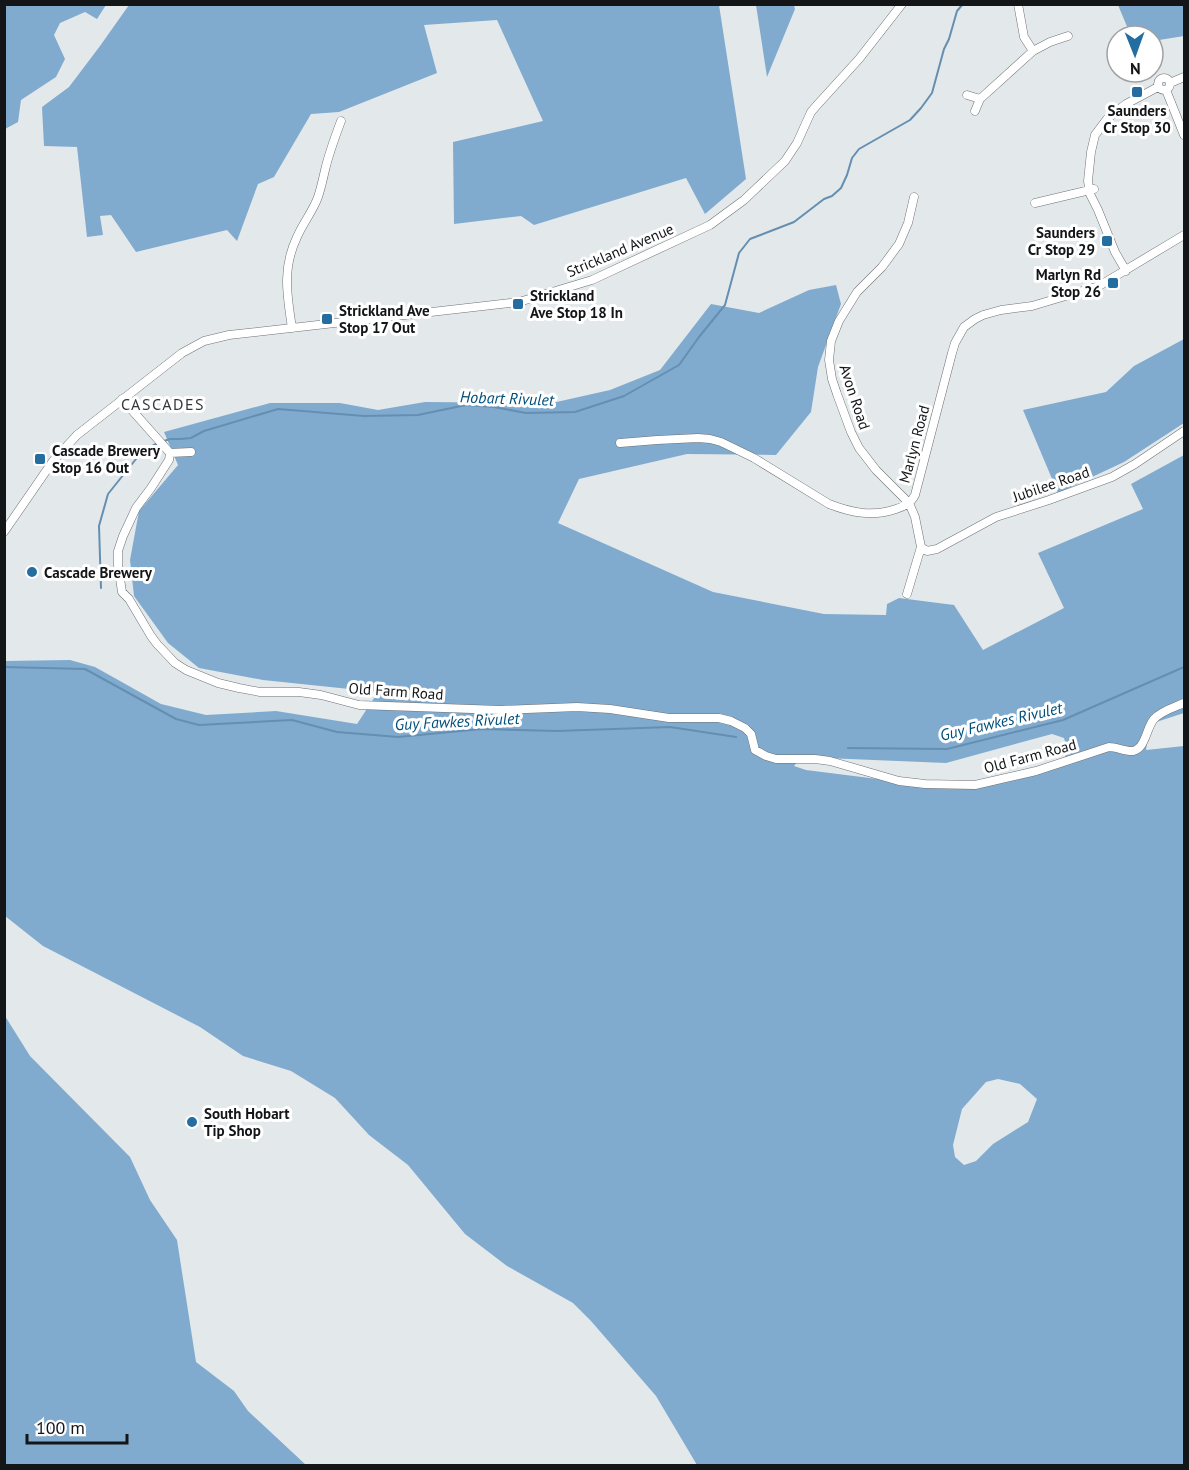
<svg xmlns="http://www.w3.org/2000/svg" width="1189" height="1470" font-family="'PT Sans',sans-serif">
<rect width="100%" height="100%" fill="#e3e8eb"/>
<path fill="#80abcf" fill-rule="evenodd" d="M 5,4 L 106,5 L 97,19 L 85,12 L 60,23 L 54,35 L 65,59 L 56,77 L 21,100 L 18,122 L 5,129 Z
M 129,5 L 719,5 L 746,179 L 705,214 L 686,178 L 534,225 L 521,216 L 454,224 L 453,142 L 543,121 L 497,20 L 424,25 L 437,73 L 339,112 L 311,114 L 274,177 L 258,184 L 237,241 L 227,230 L 136,252 L 111,215 L 100,216 L 103,235 L 87,237 L 77,147 L 44,146 L 42,107 L 69,87 L 100,46 Z
M 756,5 L 794,5 L 795,9 L 767,77 Z
M 1118,5 L 1184,5 L 1184,36 L 1153,41 L 1153,36 L 1131,36 Z
M 836,285 L 841,304 L 818,367 L 811,412 L 776,455 L 687,454 L 579,479 L 558,523 L 713,592 L 824,614 L 886,615 L 887,604 L 899,598 L 954,605 L 983,650 L 1064,608 L 1038,553 L 1143,509 L 1131,484 L 1184,455 L 1184,713 L 1150,724 L 1146,750 L 1184,746 L 1184,1465 L 697,1465 L 656,1396 L 591,1321 L 573,1303 L 507,1266 L 465,1234 L 408,1165 L 369,1135 L 335,1098 L 291,1071 L 243,1056 L 200,1027 L 43,946 L 5,916 L 4,661 L 70,660 L 95,667 L 161,704 L 206,715 L 276,711 L 357,724 L 378,692 L 263,680 L 199,668 L 168,643 L 134,596 L 130,560 L 139,511 L 178,465 L 164,432 L 270,403 L 340,403 L 378,410 L 425,402 L 552,403 L 610,390 L 660,370 L 711,304 L 759,313 L 809,290 ZM 1052,734 L 1064,738 L 1067,749 L 1064,760 L 1044,773 L 941,787 L 806,770 L 794,766 L 801,757 L 946,763 ZM 998,1079 L 1020,1084 L 1037,1099 L 1028,1122 L 993,1144 L 976,1161 L 964,1165 L 955,1157 L 953,1145 L 962,1109 L 986,1082 Z
M 1184,339 L 1184,423 L 1124,462 L 1058,493 L 1023,410 L 1106,392 L 1134,366 Z
M 5,1016 L 30,1056 L 130,1157 L 150,1200 L 177,1240 L 196,1362 L 234,1391 L 248,1411 L 306,1465 L 5,1465 Z"/>
<g fill="none" stroke-linecap="round" stroke-linejoin="round">
<path stroke="#658fb1" stroke-width="2" d="M 164,441 L 170,439 L 181,439 L 191,438 L 204,431 L 278,409 L 364,416 L 418,415 L 466,405 L 494,407 L 526,413 L 575,412 L 624,396 L 679,365 L 699,337 L 725,305 L 739,253 L 750,239 L 794,222 L 824,199 L 832,196 L 841,188 L 847,175 L 852,158 L 859,149 L 910,120 L 921,108 L 932,93 L 944,49 L 949,39 L 957,11 L 963,4
M 101,588 L 99,526 L 108,494 L 140,454 L 150,447 L 158,443
M 4,667 L 85,669 L 176,719 L 199,725 L 292,720 L 337,732 L 398,737 L 482,729 L 557,731 L 670,727 L 736,737
M 848,748 L 947,749 L 1063,720 L 1184,667"/>
<defs>
<path id="minor" d="M 1033,51 L 1050,42 L 1068,36
M1158 84a6 6 0 1 1 12 0a6 6 0 1 1-12 0Z
M 1170,83 L 1184,77
M 1166,90 L 1184,135
M 967,95 L 980,99
M 975,111 L 980,99 L 1033,51 L 1024,37 L 1018,4
M 914,197 L 908,223 L 899,244 L 882,267 L 857,292 L 839,321 L 831,341 L 829,360 L 832,379 L 837,394 L 851,432 L 859,448 L 876,470 L 909,503 L 915,517 L 921,547
M 1035,203 L 1094,189
M 1126,271 L 1115,252 L 1098,210 L 1090,194 L 1088,181 L 1091,152 L 1095,135 L 1107,119 L 1126,104 L 1158,87
M 292,328 C 287,295 282,268 297,237 C 303,223 313,211 318,197 C 321,188 323,179 325,170 C 329,153 335,137 341,121
M 122,399 L 170,453 L 169,460 L 151,488 L 136,508 L 123,536 L 118,551 L 118,565 L 122,592 L 129,599 L 151,636 L 157,644 L 175,663 L 186,670 L 218,683 L 239,688 L 260,692 L 299,692 L 321,695 L 359,705 L 500,710 L 577,707 L 610,709 L 669,718 L 719,718 L 731,721 L 745,728 L 751,734 L 755,750 L 766,756 L 776,759 L 815,759 L 830,761 L 899,781 L 925,784 L 975,785 L 1036,771 L 1109,747 C 1117,747 1126,752 1133,751 C 1146,748 1146,728 1154,719 C 1161,711 1175,707 1184,703
M 620,443 L 657,440 L 698,438 L 710,439 L 721,442 L 754,458 L 829,504 C 852,513 873,517 896,509 C 905,506 911,503 915,495 L 952,353 L 955,343 L 964,327 L 975,319 L 983,315 L 1001,310 L 1032,306 L 1099,286 L 1184,235
M 170,453 L 191,452
M 4,532 L 53,461 L 77,435 L 182,353 L 204,341 L 229,335 L 519,302 L 592,280 L 710,225 L 744,200 L 785,161 L 797,143 L 811,112 L 818,104 L 859,59 L 902,4
M 907,594 L 921,547 L 927,551 L 937,549 L 996,517 L 1049,500 L 1112,477 L 1135,464 L 1184,431"/>
</defs>
<use href="#minor" stroke="#6e7275" stroke-width="9"/>
<use href="#minor" stroke="#fff" stroke-width="8"/>
</g>
<g fill="#236da0" stroke="#fff" stroke-width="2">
<rect x="1131" y="86" width="12" height="12" rx="3"/>
<rect x="1101" y="235" width="12" height="12" rx="3"/>
<rect x="1107" y="277" width="12" height="12" rx="3"/>
<rect x="512" y="298" width="12" height="12" rx="3"/>
<rect x="321" y="313" width="12" height="12" rx="3"/>
<rect x="34" y="453" width="12" height="12" rx="3"/>
<circle cx="32" cy="572" r="6"/>
<circle cx="192" cy="1122" r="6"/>
</g>
<g text-anchor="middle" dominant-baseline="central" stroke-width="6" stroke-linejoin="round" paint-order="stroke">
<g font-size="15" font-weight="bold" fill="#141517" stroke="#fff" text-anchor="start">
<text x="1137" y="110" text-anchor="middle">Saunders<tspan x="1137" dy="17">Cr Stop 30</tspan></text>
<text x="1095" y="232" text-anchor="end">Saunders<tspan x="1095" dy="17">Cr Stop 29</tspan></text>
<text x="1101" y="274" text-anchor="end">Marlyn Rd<tspan x="1101" dy="17">Stop 26</tspan></text>
<text x="530" y="295">Strickland<tspan x="530" dy="17">Ave Stop 18 In</tspan></text>
<text x="339" y="310">Strickland Ave<tspan x="339" dy="17">Stop 17 Out</tspan></text>
<text x="52" y="450">Cascade Brewery<tspan x="52" dy="17">Stop 16 Out</tspan></text>
<text x="44" y="572">Cascade Brewery</text>
<text x="204" y="1113">South Hobart<tspan x="204" dy="17">Tip Shop</tspan></text>
</g>
<g font-size="15" fill="#141517" stroke="#fff">
<text transform="translate(620 250) rotate(-23)">Strickland Avenue</text>
<text transform="translate(855 397) rotate(72)">Avon Road</text>
<text transform="translate(914 444) rotate(-75)">Marlyn Road</text>
<text transform="translate(1051 484) rotate(-19)">Jubilee Road</text>
<text transform="translate(396 691) rotate(4)">Old Farm Road</text>
<text transform="translate(1030 756) rotate(-15)">Old Farm Road</text>
</g>
<g font-size="16" font-style="italic" fill="#014e7b" stroke="#fff">
<text transform="translate(507 398) rotate(2)">Hobart Rivulet</text>
<text transform="translate(457 721) rotate(-3)">Guy Fawkes Rivulet</text>
<text transform="translate(1001 721) rotate(-13)">Guy Fawkes Rivulet</text>
</g>
<g font-size="16" letter-spacing="1.5" fill="#34383a" stroke="#fff">
<text x="163" y="404">CASCADES</text>
</g>
</g>
<rect width="1189" height="1470" fill="none" stroke="#141517" stroke-width="12"/>
<g transform="translate(1135 54) rotate(179)"><circle r="28" fill="#ffffff" stroke="#a1a1a2" stroke-width="1.5"/>
<path d="M0-4.5L10 22L0 15L-10 22Z" fill="#236da0"/>
<text y="-9" font-size="16" font-weight="bold" text-anchor="middle" fill="#141517">N</text>
</g>
<path d="M27 1434v9h100v-9" fill="none" stroke="#141517" stroke-width="3"/>
<text x="36" y="1434" font-size="18" fill="#141517" stroke="#ffffff" stroke-width="4.5" paint-order="stroke">100 m</text>
</svg>
